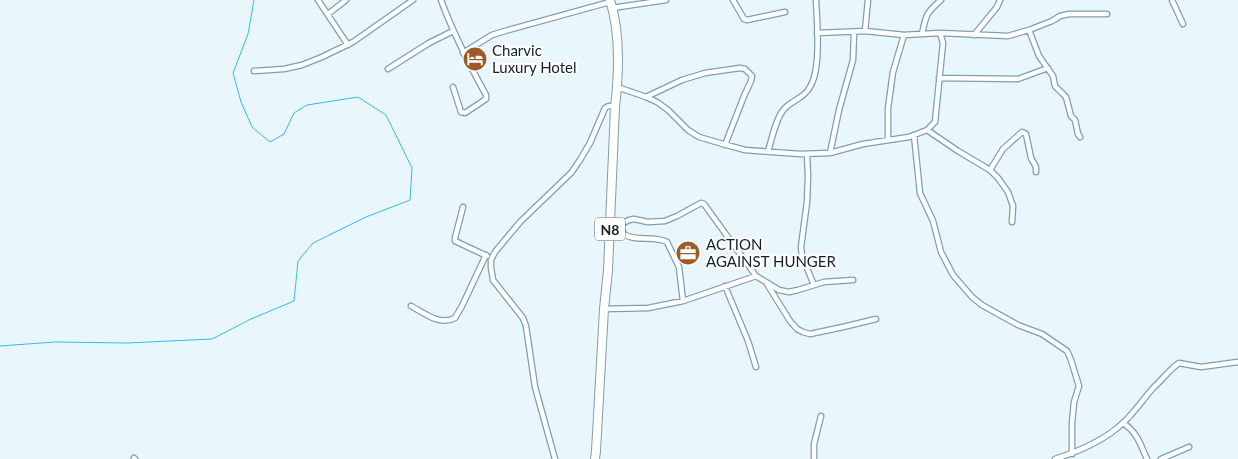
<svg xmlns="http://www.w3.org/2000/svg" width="1238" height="459" font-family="Lato,sans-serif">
<rect width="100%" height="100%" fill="#e9f7fd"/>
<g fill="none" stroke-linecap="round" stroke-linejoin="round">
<path stroke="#35bae8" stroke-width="1" d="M 0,346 L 55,342 L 127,343 L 212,339 L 251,319 L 294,301 L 298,261 L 313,243 L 366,217 L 410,200 L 412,168 L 386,115 L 358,97 L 307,105 L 294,113 L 284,134 L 270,142 L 252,127 L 241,102 L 233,73 L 248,34 L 254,0"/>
<defs>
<path id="minor" d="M 318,0 L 348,45
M 441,0 C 453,33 469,64 486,95 L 486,99 L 465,113 L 461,112 L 453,87
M 733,0 L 744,19 L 747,20 L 785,12
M 1172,0 L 1183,24
M 612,8 L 666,0
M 328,14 L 346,0
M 1029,30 L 1039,56 L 1053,76 L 1055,86 L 1066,97 L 1071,116 L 1075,120 L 1078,134 L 1080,137
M 817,33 L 865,31
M 940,33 L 1008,36 L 1029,30 L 1052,21 L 1060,16 L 1069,14 L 1107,14
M 922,34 C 926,15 926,13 941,0
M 974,35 L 997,7 L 1000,0
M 463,53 L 492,35 L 505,31 L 610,2
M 388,69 L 429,43 L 453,31
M 254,71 L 284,69 L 302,65 L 322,57 L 353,42 L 413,0
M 939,78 L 1018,79 L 1048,68
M 617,87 L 646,97 L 657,102 L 668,110 L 688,130 L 699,137 L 723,144 L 745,150 L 800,154 L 830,153 L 863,144 L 909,137 L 927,130 L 935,122 L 943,43 L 940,33 L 904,35 L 865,31 L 868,0
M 646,97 L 682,80 L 705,73 L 740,68 L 745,69 L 752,76 L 751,81 L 744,96 L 725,145
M 927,130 L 958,151 L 990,170 L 998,178 L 1008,192 L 1013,206 L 1012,222
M 914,135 L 920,193 L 933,221 L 941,252 L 953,275 L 972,297 L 982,305 L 1018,325 L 1042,334 L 1067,351 L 1071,360 L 1079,386 L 1074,402 L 1072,423 L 1072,454
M 888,139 L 888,108 L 893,72 L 904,35
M 768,151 C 772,139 776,117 785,108 C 793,100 806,97 811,85 C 821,67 817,22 816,0
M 830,153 L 839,110 L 853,60 L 854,32
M 807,154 L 808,176 L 807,202 L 801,247 L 802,256 L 814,285
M 990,170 L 1003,149 L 1022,132 L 1026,134 L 1031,158 L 1036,167 L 1036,172
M 463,207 L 455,238 L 455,241 L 487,256
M 619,223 C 620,227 622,231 624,234 C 633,242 656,235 667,242 L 679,267 L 683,301
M 610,224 L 623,223 L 629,220 L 634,219 L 648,222 L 665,221 L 677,216 L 701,203 L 704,204 L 756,276
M 767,284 L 790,321 L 797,329 L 803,332 L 810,334 L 843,327 L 876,319
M 725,286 L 748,341 L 756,367
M 411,306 C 424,313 440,326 455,318 L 462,306 L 486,255
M 604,309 L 648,308 L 683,301 L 756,276 L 779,290 L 789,292 L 798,290 L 824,282 L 853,280
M 1123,423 C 1138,433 1140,444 1147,459
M 134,458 L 135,459
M 555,459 L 535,387 L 526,326 L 523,318 L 493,280 L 491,268 L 491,260 L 495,252 L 520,222 L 571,173 L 580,160 L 590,143 L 605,108 C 609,105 611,106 615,107
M 814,459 L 814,444 L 821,416
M 1055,459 C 1080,451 1104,441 1123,423 C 1135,412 1143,399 1154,387 C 1162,380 1171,368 1179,363 L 1201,367 L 1238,362
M 1161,459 L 1189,447"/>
<path id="trunk" d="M 595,459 L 596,451 L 604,309 L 608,270 L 615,107 C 619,73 621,34 610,0"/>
</defs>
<use href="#minor" stroke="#7e9fad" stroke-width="7"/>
<use href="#trunk" stroke="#7e9fad" stroke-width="10"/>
<use href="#minor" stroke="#fff" stroke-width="4.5"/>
<use href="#trunk" stroke="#fff" stroke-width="8"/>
</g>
<defs>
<symbol id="hotel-disc" viewBox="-11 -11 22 22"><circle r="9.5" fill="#9d5c27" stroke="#fff"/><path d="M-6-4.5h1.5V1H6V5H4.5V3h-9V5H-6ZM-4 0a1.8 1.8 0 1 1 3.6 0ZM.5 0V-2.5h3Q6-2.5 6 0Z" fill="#fff"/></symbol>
<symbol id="office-disc" viewBox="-11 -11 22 22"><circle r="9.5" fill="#9d5c27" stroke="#fff"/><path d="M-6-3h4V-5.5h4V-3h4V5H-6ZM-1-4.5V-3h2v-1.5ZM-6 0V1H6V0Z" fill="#fff"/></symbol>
</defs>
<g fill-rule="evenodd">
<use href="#hotel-disc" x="461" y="45" width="28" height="28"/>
<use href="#office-disc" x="674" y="239" width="28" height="28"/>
</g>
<g text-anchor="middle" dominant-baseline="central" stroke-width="4" stroke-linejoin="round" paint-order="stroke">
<rect fill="#fff" stroke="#5a6366" stroke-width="1" x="595" y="217.5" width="30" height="23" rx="4"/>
<g font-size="14" font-weight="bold" fill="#132025">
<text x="610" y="229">N8</text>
</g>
<g font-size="15" fill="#132025" stroke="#fff" text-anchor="start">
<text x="492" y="50">Charvic<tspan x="492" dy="17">Luxury Hotel</tspan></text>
<text x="706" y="244">ACTION<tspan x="706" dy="17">AGAINST HUNGER</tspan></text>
</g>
</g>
</svg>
